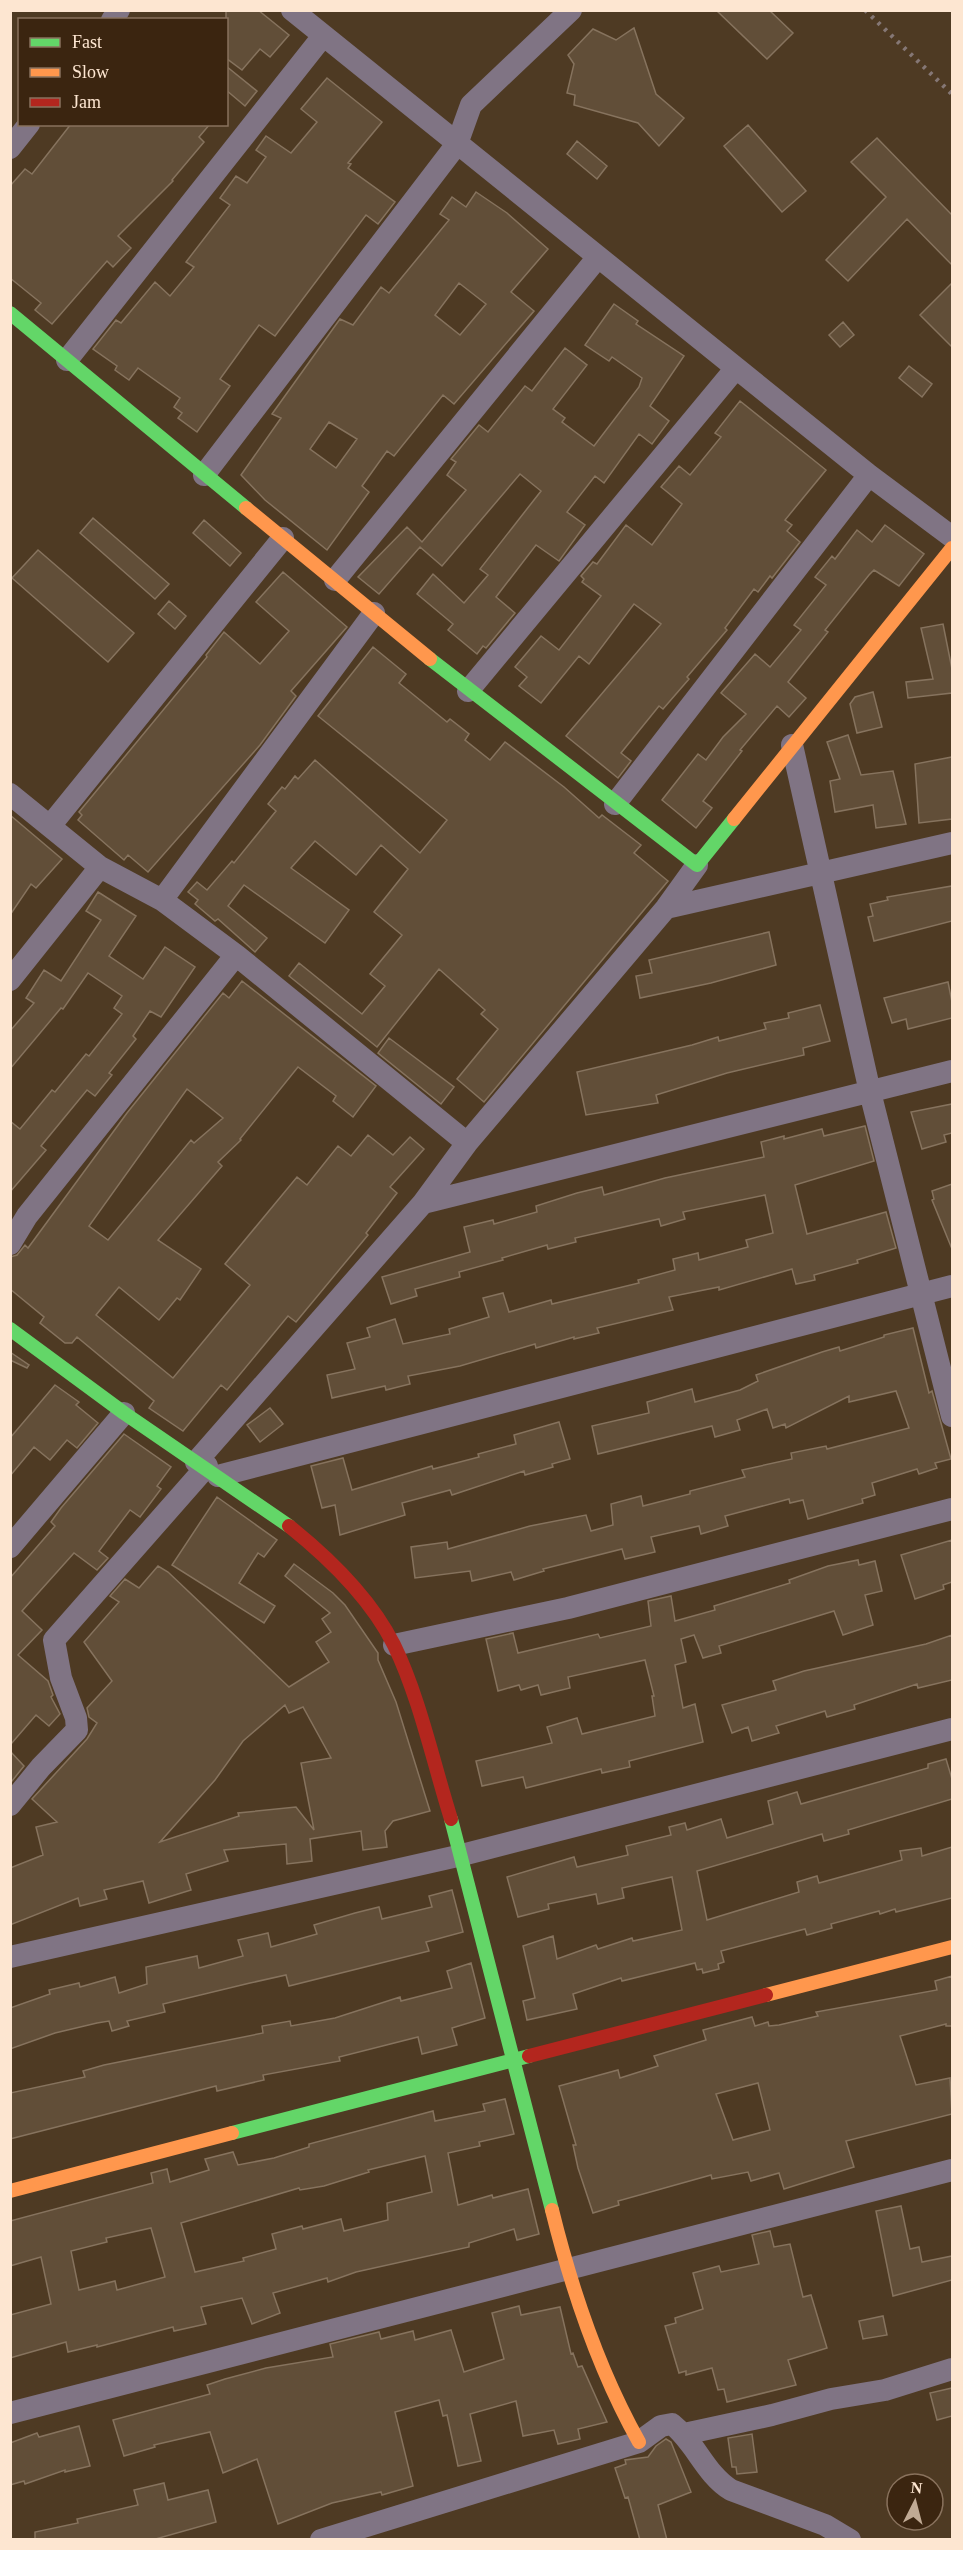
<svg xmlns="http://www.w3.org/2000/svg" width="963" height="2550" font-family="Georgia,serif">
<rect width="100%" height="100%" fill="#4e3a23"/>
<path fill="#614e38" stroke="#86735e" stroke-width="1.5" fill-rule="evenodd" d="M 226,10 L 258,10 L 289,35 L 270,57 L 260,49 L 242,70 L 226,58 Z
M 716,10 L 769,10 L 793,33 L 767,59 Z
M 634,28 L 656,94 L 684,118 L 659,146 L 638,123 L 574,105 L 575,95 L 567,93 L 574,64 L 568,55 L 593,29 L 616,40 Z
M 226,66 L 257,91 L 245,106 L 226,90 Z
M 327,78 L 382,122 L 348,163 L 351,164 L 348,168 L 395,202 L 378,224 L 366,215 L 275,336 L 259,325 L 220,379 L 230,386 L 197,432 L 178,418 L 182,413 L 174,407 L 180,398 L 138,368 L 129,380 L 115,370 L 117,366 L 93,349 L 116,320 L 121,323 L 155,282 L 170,296 L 194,267 L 186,262 L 230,205 L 220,198 L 236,176 L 247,183 L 266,157 L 256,150 L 266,136 L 291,153 L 317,122 L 301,109 Z
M 71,124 L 210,124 L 199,137 L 204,142 L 172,180 L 173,181 L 118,236 L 131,248 L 113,267 L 107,261 L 52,324 L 35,310 L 41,303 L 10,278 L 10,186 L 25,169 L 32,174 Z
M 748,125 L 806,191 L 782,212 L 724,146 Z
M 877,138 L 952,215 L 952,265 L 907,219 L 848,281 L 826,260 L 886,197 L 851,162 Z
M 577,141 L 607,166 L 597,179 L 567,154 Z
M 476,192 L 507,213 L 548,249 L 511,292 L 534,311 L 454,404 L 443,395 L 394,456 L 387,451 L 362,486 L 369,492 L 327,550 L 265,500 L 241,475 L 281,418 L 272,414 L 340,319 L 353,325 L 381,287 L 389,293 L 449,220 L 440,214 L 452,197 L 466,207 ZM 459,283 L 486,304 L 460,335 L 435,315 ZM 329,422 L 357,439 L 336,468 L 310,449 Z
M 952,283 L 952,347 L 920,315 Z
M 614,304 L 638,321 L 636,324 L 684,356 L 650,406 L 669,421 L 652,444 L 639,434 L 604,483 L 595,476 L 567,512 L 585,525 L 559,561 L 536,545 L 496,597 L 515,613 L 486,648 L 483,646 L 477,654 L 448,630 L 453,624 L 417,594 L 433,574 L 464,603 L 488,575 L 480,569 L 541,491 L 520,474 L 442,566 L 420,547 L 379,594 L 358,577 L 407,527 L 422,542 L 466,490 L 447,475 L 456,462 L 451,459 L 479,425 L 488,432 L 525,386 L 532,391 L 565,348 L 587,365 L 553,409 L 565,418 L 562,422 L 594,446 L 639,387 L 642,378 L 612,357 L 609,361 L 585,345 Z
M 843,322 L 854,335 L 840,347 L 829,335 Z
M 909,366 L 932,384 L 922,397 L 899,378 Z
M 740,401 L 826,470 L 785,520 L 792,525 L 787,531 L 800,542 L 772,578 L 770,576 L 758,592 L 754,589 L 725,628 L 727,630 L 687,677 L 689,679 L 663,709 L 659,706 L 621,753 L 631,761 L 618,778 L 566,736 L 661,624 L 634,604 L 589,664 L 579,656 L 541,703 L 519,686 L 527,677 L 515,667 L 541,636 L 559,650 L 601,596 L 582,582 L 584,579 L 581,576 L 593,562 L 597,564 L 626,525 L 652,545 L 682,504 L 661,487 L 679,466 L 690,475 L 721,437 L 715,433 Z
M 93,518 L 169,584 L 155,599 L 80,533 Z
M 204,520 L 241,553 L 230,566 L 193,533 Z
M 885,525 L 924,554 L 899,586 L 874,570 L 869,575 L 825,630 L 828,632 L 788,682 L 806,698 L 789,717 L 777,706 L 740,750 L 742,751 L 703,801 L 712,808 L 696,828 L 662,800 L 698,754 L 706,760 L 723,737 L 746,714 L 721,693 L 755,654 L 770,667 L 801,630 L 794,625 L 826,585 L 815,577 L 832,556 L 835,559 L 857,530 L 872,542 Z
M 38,550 L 134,633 L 108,662 L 12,578 Z
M 283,572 L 347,627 L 291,691 L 296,696 L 260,745 L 148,872 L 128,855 L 124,860 L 78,820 L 82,815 L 79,812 L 207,657 L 206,655 L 224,632 L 260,664 L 289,631 L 256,602 Z
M 169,601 L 186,616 L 175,629 L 158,614 Z
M 943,624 L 952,669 L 952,693 L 908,698 L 906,682 L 933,679 L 921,628 Z
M 373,647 L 406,674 L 399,683 L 447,722 L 450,719 L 469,734 L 465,740 L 490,760 L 505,742 L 564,787 L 599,818 L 602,815 L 641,845 L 634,853 L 668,881 L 484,1102 L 457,1079 L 498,1029 L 481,1014 L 485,1010 L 439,969 L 377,1047 L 289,976 L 299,963 L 362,1014 L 385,986 L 370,974 L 402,935 L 374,912 L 408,869 L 381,845 L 356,875 L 315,841 L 291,868 L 349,910 L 325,943 L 244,885 L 228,906 L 267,938 L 255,952 L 218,919 L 215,921 L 195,904 L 198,900 L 188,892 L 197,882 L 207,890 L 232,861 L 234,863 L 276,811 L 268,804 L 282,787 L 285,789 L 295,776 L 298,779 L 315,760 L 420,853 L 447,820 L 318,716 Z
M 873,692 L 882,727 L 857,733 L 850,704 L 855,697 Z
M 848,735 L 861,775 L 893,771 L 906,824 L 876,828 L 873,805 L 835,812 L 830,781 L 840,779 L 827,742 Z
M 952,757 L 952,819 L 919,823 L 915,764 Z
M 10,815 L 62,859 L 36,888 L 31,884 L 10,915 Z
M 952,886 L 952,921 L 874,941 L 868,917 L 873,916 L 870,904 L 888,900 L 887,897 Z
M 98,892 L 136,916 L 109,956 L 143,979 L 165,947 L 195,967 L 161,1017 L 150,1011 L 133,1036 L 136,1039 L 109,1073 L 112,1075 L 95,1096 L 87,1090 L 41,1146 L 46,1150 L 10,1192 L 10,1121 L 20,1129 L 52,1090 L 55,1092 L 86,1054 L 89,1056 L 122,1014 L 114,1008 L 122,996 L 88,973 L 63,1009 L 61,1008 L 10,1069 L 10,1031 L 34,1003 L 26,998 L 44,970 L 61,981 L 101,920 L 86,911 Z
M 769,932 L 776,965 L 711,983 L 640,998 L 636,976 L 652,973 L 649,960 Z
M 242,981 L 376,1086 L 353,1117 L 333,1101 L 336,1096 L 298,1067 L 240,1139 L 241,1140 L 218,1162 L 222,1166 L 158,1240 L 201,1269 L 180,1300 L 177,1298 L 159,1320 L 119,1287 L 96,1315 L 173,1378 L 250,1285 L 225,1264 L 297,1177 L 307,1185 L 338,1146 L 351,1156 L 368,1135 L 393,1155 L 410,1137 L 424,1149 L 390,1187 L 397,1193 L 366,1233 L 368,1235 L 296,1322 L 288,1316 L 227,1390 L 221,1385 L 183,1431 L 149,1408 L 154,1401 L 77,1337 L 72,1343 L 65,1343 L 40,1323 L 44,1317 L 10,1289 L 10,1257 L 17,1255 L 25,1245 L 28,1248 L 127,1113 L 223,993 L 229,998 ZM 187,1089 L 223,1118 L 194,1143 L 191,1140 L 108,1240 L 89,1226 Z
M 948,982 L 952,1002 L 952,1018 L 908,1029 L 906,1019 L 892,1023 L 884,998 Z
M 820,1005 L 830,1041 L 803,1048 L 804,1055 L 727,1073 L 656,1095 L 658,1103 L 586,1115 L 577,1072 L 692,1045 L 718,1037 L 719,1041 L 766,1029 L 764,1023 L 789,1018 L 788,1013 Z
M 389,1038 L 454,1087 L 441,1104 L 378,1053 Z
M 952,1104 L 952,1133 L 944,1135 L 946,1142 L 922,1149 L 911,1112 Z
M 865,1126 L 874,1161 L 795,1185 L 807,1234 L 886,1212 L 896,1248 L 857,1260 L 858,1263 L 814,1275 L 815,1280 L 796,1284 L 792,1269 L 719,1290 L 719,1287 L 669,1297 L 673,1310 L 597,1328 L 599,1333 L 574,1339 L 574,1337 L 536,1348 L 535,1344 L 460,1366 L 408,1376 L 410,1384 L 386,1390 L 385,1386 L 332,1398 L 327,1375 L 355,1369 L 347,1343 L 370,1337 L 367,1328 L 395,1319 L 403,1344 L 450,1334 L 449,1329 L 489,1317 L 483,1298 L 503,1293 L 509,1312 L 551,1300 L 552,1304 L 639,1283 L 638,1280 L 675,1270 L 673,1259 L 698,1253 L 699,1260 L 748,1247 L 746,1240 L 773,1233 L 765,1195 L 683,1212 L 685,1219 L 661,1226 L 659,1219 L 575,1238 L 576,1242 L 548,1249 L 547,1245 L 502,1258 L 503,1260 L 459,1272 L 460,1277 L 415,1289 L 417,1296 L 391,1304 L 382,1277 L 470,1252 L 464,1227 L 493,1220 L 494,1224 L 537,1212 L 536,1206 L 577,1193 L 602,1187 L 604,1195 L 665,1178 L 764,1157 L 761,1142 L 784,1136 L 784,1139 L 822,1129 L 824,1136 Z
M 952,1184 L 952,1249 L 932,1200 L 934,1199 L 932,1191 Z
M 913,1328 L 929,1393 L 932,1391 L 951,1459 L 935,1463 L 937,1468 L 919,1474 L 917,1469 L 872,1483 L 875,1495 L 862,1499 L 863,1503 L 808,1519 L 803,1500 L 790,1503 L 789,1499 L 725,1516 L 728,1526 L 701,1534 L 699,1526 L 651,1537 L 655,1552 L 625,1559 L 622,1549 L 543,1569 L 544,1571 L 514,1580 L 511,1572 L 472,1581 L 470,1571 L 415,1578 L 411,1547 L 447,1542 L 448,1549 L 530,1526 L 586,1515 L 591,1531 L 613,1525 L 611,1504 L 641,1496 L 643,1506 L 690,1494 L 690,1491 L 745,1477 L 742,1470 L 792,1459 L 791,1453 L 826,1446 L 827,1449 L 909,1428 L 896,1391 L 849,1402 L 849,1396 L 786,1428 L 785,1424 L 773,1428 L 767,1409 L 737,1420 L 740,1430 L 715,1437 L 712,1426 L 598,1454 L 592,1426 L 649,1413 L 647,1402 L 692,1389 L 695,1402 L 740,1390 L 758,1381 L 756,1375 L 822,1352 L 839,1347 L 840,1351 L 884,1337 L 884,1335 Z
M 10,1352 L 29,1365 L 27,1368 L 10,1360 Z
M 55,1385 L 79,1402 L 76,1405 L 98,1423 L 77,1448 L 67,1440 L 50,1460 L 34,1447 L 10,1476 L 10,1438 Z
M 270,1408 L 283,1424 L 260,1442 L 247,1425 Z
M 559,1422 L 570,1459 L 552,1464 L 553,1467 L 525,1475 L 524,1471 L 452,1495 L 450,1490 L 402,1503 L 405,1515 L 340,1535 L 335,1505 L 322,1508 L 311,1466 L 343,1458 L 352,1490 L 432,1466 L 433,1469 L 479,1457 L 478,1454 L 516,1444 L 514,1435 Z
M 124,1434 L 171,1467 L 157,1486 L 161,1489 L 140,1517 L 130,1510 L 99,1551 L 108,1558 L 97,1570 L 74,1553 L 22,1611 L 42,1630 L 18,1655 L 48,1681 L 53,1695 L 51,1697 L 60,1714 L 49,1726 L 36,1715 L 11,1744 L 10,1578 L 55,1526 L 51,1522 L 61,1508 Z
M 217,1497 L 277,1540 L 264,1557 L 258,1553 L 239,1583 L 275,1606 L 264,1623 L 172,1565 Z
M 952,1540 L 952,1582 L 943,1585 L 944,1589 L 915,1599 L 901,1555 Z
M 858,1560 L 859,1565 L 875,1561 L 882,1591 L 865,1595 L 873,1625 L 843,1635 L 834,1611 L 719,1646 L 721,1653 L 703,1658 L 694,1635 L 681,1639 L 686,1662 L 675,1665 L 683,1708 L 695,1704 L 703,1742 L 629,1761 L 630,1767 L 602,1773 L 601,1769 L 526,1788 L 523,1777 L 482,1786 L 476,1761 L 552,1743 L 547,1727 L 577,1718 L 582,1734 L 655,1716 L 652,1696 L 654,1696 L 645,1660 L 568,1677 L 570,1688 L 541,1695 L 538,1685 L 521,1690 L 519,1685 L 498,1691 L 486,1639 L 513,1633 L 518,1653 L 598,1634 L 600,1638 L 651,1626 L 648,1601 L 671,1596 L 675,1621 L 715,1610 L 714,1606 L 790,1583 L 789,1580 L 828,1566 Z
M 294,1564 L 333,1593 L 345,1605 L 378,1653 L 378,1660 L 396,1702 L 430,1811 L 393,1821 L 385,1831 L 387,1847 L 363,1850 L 361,1831 L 310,1839 L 312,1861 L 287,1864 L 286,1844 L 224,1850 L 228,1861 L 186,1874 L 191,1890 L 149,1903 L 143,1881 L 104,1890 L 107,1899 L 80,1906 L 78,1898 L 10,1925 L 10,1868 L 43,1855 L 36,1827 L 57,1822 L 32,1799 L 87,1739 L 97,1723 L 89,1717 L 87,1708 L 112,1681 L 84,1642 L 119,1602 L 110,1596 L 125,1579 L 139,1588 L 158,1566 L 168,1572 L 289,1687 L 329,1662 L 316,1642 L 331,1632 L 322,1619 L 330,1613 L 285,1576 ZM 285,1705 L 289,1713 L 303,1707 L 331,1758 L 301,1763 L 314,1830 L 296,1807 L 238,1813 L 239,1816 L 160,1842 L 215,1780 L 243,1741 Z
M 952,1635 L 952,1680 L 918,1688 L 917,1684 L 854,1705 L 855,1709 L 827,1717 L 825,1711 L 776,1726 L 779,1733 L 752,1741 L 748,1727 L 732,1733 L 722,1705 L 776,1690 L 773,1681 L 804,1671 L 926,1644 Z
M 10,1751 L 24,1766 L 12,1781 L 10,1779 Z
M 946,1759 L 952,1779 L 952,1799 L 848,1830 L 849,1834 L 824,1841 L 822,1834 L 697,1871 L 707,1920 L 799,1892 L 797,1882 L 817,1876 L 819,1883 L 902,1860 L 900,1851 L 921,1848 L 922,1856 L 952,1847 L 952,1898 L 896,1912 L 895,1909 L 880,1914 L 879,1911 L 831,1924 L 832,1928 L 807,1935 L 805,1929 L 721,1951 L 724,1962 L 718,1964 L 719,1969 L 703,1973 L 702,1969 L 697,1970 L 695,1963 L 622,1981 L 621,1978 L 573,1994 L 577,2009 L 527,2020 L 523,2001 L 535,1998 L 523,1946 L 553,1936 L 557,1959 L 596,1945 L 598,1949 L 632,1938 L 633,1941 L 682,1930 L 672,1877 L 622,1888 L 624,1898 L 598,1904 L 596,1894 L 548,1904 L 549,1909 L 518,1917 L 507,1877 L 574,1857 L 577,1867 L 628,1855 L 626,1846 L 671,1835 L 669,1827 L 685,1823 L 687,1830 L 721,1819 L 727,1838 L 773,1824 L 768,1801 L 797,1792 L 801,1804 L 928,1768 L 928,1764 Z
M 452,1890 L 463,1932 L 426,1942 L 429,1951 L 289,1986 L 286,1975 L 250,1983 L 163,2004 L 165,2012 L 127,2021 L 129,2026 L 112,2031 L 109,2021 L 97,2023 L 55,2033 L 10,2049 L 10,2008 L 50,1994 L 49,1990 L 79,1983 L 80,1987 L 115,1977 L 119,1993 L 147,1984 L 146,1967 L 197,1956 L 199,1968 L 243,1956 L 238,1940 L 268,1933 L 271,1947 L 317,1934 L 314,1925 L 355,1913 L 379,1907 L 382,1919 L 432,1907 L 429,1896 Z
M 471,1963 L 485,2018 L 452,2028 L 457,2045 L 422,2054 L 418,2037 L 339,2057 L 340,2061 L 263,2075 L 264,2080 L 217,2091 L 216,2086 L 10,2139 L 10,2093 L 85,2077 L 83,2071 L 104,2065 L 263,2033 L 262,2026 L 290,2021 L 291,2026 L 335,2018 L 400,1997 L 401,2001 L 452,1988 L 447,1971 Z
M 952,1976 L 952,2026 L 946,2026 L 946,2024 L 900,2036 L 916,2085 L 950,2078 L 952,2114 L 846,2141 L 854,2167 L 784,2189 L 779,2173 L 751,2181 L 748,2172 L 712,2179 L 711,2175 L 618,2201 L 619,2205 L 593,2213 L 578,2168 L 573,2145 L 576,2145 L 559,2086 L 618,2070 L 620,2078 L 658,2066 L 654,2056 L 706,2040 L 703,2030 L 752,2017 L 755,2026 L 768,2022 L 769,2026 L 779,2025 L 818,2016 L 816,2012 L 937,1990 L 935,1981 ZM 758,2083 L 770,2130 L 733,2140 L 716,2094 Z
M 505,2099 L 514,2134 L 479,2142 L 480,2146 L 448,2153 L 458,2205 L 492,2195 L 493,2198 L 528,2189 L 539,2234 L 517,2240 L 514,2229 L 469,2243 L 469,2247 L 356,2272 L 328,2282 L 327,2278 L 273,2293 L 280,2313 L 252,2324 L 242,2298 L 201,2307 L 206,2324 L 174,2331 L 173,2327 L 97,2347 L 97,2345 L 68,2352 L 66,2342 L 10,2358 L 10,2315 L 51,2304 L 41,2257 L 10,2266 L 10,2221 L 153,2183 L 151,2173 L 167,2169 L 170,2182 L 209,2170 L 205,2159 L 233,2152 L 238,2165 L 274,2158 L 309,2147 L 309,2144 L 433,2111 L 435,2121 L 485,2111 L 483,2104 ZM 425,2156 L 432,2192 L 387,2203 L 388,2220 L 344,2231 L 341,2219 L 303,2229 L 302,2226 L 272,2234 L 276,2249 L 243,2258 L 244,2261 L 195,2272 L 181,2223 L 299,2188 L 300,2190 L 324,2186 L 369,2172 L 368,2170 ZM 151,2228 L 165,2277 L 117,2290 L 115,2281 L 79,2290 L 71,2251 L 107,2242 L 106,2238 Z
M 901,2206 L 910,2249 L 919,2247 L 922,2262 L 952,2256 L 952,2280 L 893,2296 L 876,2211 Z
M 770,2231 L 774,2247 L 790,2244 L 803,2297 L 811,2295 L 827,2348 L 788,2360 L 796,2385 L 727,2402 L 724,2389 L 718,2390 L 712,2368 L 686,2375 L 686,2371 L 679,2373 L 665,2326 L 676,2323 L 675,2318 L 703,2309 L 693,2273 L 719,2266 L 721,2272 L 759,2264 L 752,2235 Z
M 519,2306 L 521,2315 L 560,2307 L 571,2354 L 573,2353 L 578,2367 L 582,2366 L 607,2422 L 578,2429 L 580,2439 L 558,2444 L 554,2430 L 523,2436 L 516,2401 L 470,2414 L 481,2461 L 458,2466 L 447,2415 L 443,2416 L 439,2400 L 395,2412 L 413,2486 L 382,2495 L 381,2492 L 332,2503 L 278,2524 L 257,2459 L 223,2473 L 210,2432 L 154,2445 L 155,2447 L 124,2456 L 113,2420 L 210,2394 L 207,2385 L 225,2379 L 266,2368 L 333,2357 L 330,2344 L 379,2332 L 381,2339 L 413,2331 L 415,2340 L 451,2330 L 464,2372 L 504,2359 L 492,2313 Z
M 883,2316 L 887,2335 L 863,2339 L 859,2321 Z
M 952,2388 L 952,2416 L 937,2420 L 930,2393 Z
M 79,2426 L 90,2466 L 65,2472 L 65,2470 L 25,2484 L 24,2481 L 10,2485 L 10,2443 L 37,2433 L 39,2437 Z
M 752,2434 L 757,2472 L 737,2474 L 736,2467 L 732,2467 L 728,2438 Z
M 666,2439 L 671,2442 L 691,2492 L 658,2505 L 667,2540 L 640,2540 L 628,2497 L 625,2498 L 615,2468 L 626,2464 L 625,2460 L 648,2457 L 656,2446 Z
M 164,2483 L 168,2500 L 208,2490 L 216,2522 L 152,2540 L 35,2540 L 35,2532 L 78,2523 L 77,2519 L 138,2505 L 134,2490 Z"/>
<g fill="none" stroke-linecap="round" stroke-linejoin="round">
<path stroke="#807484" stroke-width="22" d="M 292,10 L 869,475 L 952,537
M 112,20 L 119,10
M 10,148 L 29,124
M 67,360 L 323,36
M 204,475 L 457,144 L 471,105 L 571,10
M 335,580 L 598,257
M 468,691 L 736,368
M 792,745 L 870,1092 L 952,1416
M 10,794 L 100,867 L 162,900 L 236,955 L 467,1143
M 615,804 L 869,475
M 50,826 L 283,538
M 162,900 L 374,613
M 666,908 L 952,843
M 10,980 L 100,867
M 423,1203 L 952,1071
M 10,1244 L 27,1216 L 236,955
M 196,1462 L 423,1203 L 467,1143 L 666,908 L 697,865
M 218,1476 L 952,1286
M 10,1547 L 124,1413
M 394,1645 L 568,1608 L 952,1509
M 10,1805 L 41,1767 L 77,1730 L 76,1718 L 61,1678 L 54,1640 L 207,1466
M 10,1957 L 462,1855 L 952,1729
M 10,2413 L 952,2170
M 684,2434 L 772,2415 L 831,2399 L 885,2390 L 952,2369
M 321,2540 L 639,2442 L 661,2426 L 672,2424 C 696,2443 705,2474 731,2490 L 825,2525 L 850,2540"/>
<path stroke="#63d668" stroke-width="14" d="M 10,313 L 246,508
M 430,659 L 697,865 L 734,819
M 10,1329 L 124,1413 L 289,1526
M 451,1819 L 552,2210
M 232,2133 L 529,2056"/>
<path stroke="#ff974d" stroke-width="14" d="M 246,508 L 430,659
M 734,819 L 952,548
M 766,1995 L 952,1947
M 10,2191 L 232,2133
M 552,2210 C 572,2291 598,2369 639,2442"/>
<path stroke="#b3261e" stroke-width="14" d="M 289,1526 C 329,1558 371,1599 394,1645 C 419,1696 434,1765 451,1819
M 529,2056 L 766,1995"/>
<path stroke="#857775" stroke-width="4.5" stroke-dasharray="3 6" stroke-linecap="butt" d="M 865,10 L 952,94"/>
</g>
<rect width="963" height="2550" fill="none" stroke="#fde6d1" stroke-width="24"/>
<rect x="18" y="18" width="210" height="108" fill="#3b2510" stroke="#89725d" stroke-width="1.5"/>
<rect x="30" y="38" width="30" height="9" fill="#63d668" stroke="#89725d" stroke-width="1.5"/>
<text x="72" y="48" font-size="18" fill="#fde6d1">Fast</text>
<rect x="30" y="68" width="30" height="9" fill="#ff974d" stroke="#89725d" stroke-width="1.5"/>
<text x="72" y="78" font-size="18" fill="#fde6d1">Slow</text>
<rect x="30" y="98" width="30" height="9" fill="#b3261e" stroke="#89725d" stroke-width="1.5"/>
<text x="72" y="108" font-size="18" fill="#fde6d1">Jam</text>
<g transform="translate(915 2502) rotate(6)"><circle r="28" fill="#3b2510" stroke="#89725d" stroke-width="1.5"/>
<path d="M0-4.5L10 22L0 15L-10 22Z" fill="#c0aa94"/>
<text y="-9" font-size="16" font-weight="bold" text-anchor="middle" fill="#fde6d1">N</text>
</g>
</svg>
